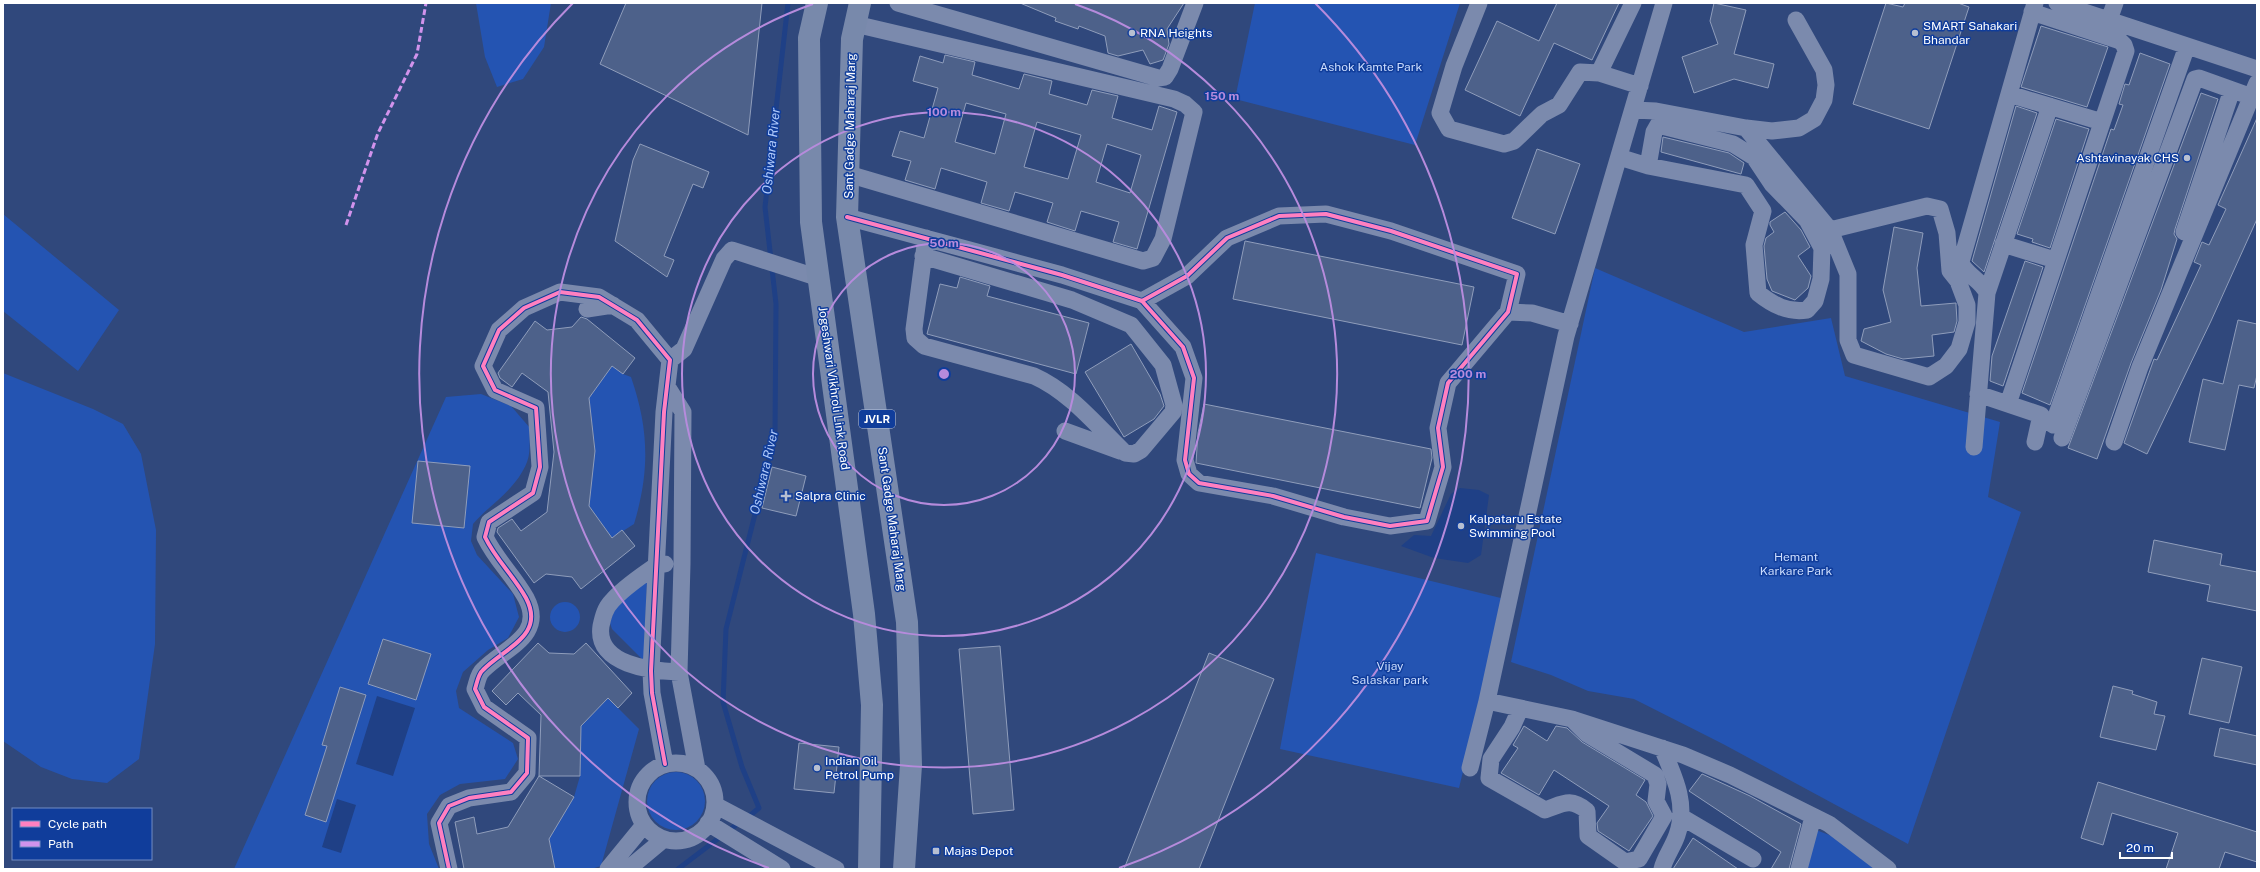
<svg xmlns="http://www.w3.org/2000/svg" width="2260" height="872" font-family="'Public Sans',sans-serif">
<rect width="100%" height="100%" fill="#30487c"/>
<path fill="#2454b2" d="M 476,3 L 551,3 L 544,47 L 523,79 L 497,87 L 485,57 Z
M 1255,3 L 1460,3 L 1415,145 L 1235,99 Z
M 3,214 L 119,310 L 78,371 L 3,311 Z
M 1595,268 L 1744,332 L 1831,318 L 1845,376 L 2000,422 L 1988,497 L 2021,512 L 1908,844 L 1723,744 L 1634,699 L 1588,691 L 1551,675 L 1511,662 Z
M 612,366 L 623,374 L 631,377 C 649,429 650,471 634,524 L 612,538 L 589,506 L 595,447 L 589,398 Z
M 3,373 L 93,409 L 123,424 L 141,454 L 156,530 L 155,644 L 139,759 L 107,783 L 72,779 L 41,767 L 3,741 Z
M 481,394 L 511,406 L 530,428 C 529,438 531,453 527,462 C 516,490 491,503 473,524 L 471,541 L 477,555 L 513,594 L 519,617 L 508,638 L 488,650 L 463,672 L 456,691 L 459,708 L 513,743 L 518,759 L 505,779 L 460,784 L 440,795 L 427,814 L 429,844 L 439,869 L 234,869 L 446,397 Z
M 1316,553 L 1505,599 L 1459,788 L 1280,749 Z
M 647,581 L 644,661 L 612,629 L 610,623 L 615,607 Z
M550 617a15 15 0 1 1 30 0a15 15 0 1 1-30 0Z
M 608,698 L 639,729 L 601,866 L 591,869 L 555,869 L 549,839 L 574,797 L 580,776 L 581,726 Z
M647 801a29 29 0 1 1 58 0a29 29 0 1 1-58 0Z
M 1816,830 L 1853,844 L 1881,869 L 1804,869 Z"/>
<path fill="#1f4086" d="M 1460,488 L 1479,490 L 1489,495 L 1481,555 L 1468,563 L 1434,558 L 1401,546 L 1414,535 L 1431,536 L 1451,494 Z
M 377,696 L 415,708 L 393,776 L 356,764 Z
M 337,799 L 356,805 L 341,853 L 322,847 Z"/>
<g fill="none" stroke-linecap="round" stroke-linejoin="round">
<path stroke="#1f4086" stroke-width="5" d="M 747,818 L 759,808 L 742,767 L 723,702 L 726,629 L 775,435 L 776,304 L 765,207 L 788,3
M 678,869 L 740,822"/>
</g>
<path fill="#4d618a" stroke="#8f9dbb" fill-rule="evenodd" d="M 626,3 L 762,3 L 748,135 L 600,64 Z
M 1020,3 L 1184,3 L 1167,29 L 1169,44 L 1163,60 L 1150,64 L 1143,50 L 1118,56 L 1108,53 L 1105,36 L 1079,26 L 1078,29 L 1055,21 L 1056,18 Z
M 1557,3 L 1619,3 L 1592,60 L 1554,43 L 1520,116 L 1465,90 L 1497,21 L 1539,41 Z
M 1714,3 L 1746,10 L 1734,54 L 1774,64 L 1768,88 L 1734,79 L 1694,93 L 1682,57 L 1718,44 L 1710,21 Z
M 1886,3 L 1903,7 L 1905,3 L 1958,3 L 1969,7 L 1929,129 L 1853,104 Z
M 2041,26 L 2108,47 L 2087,107 L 2021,87 Z
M 2140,53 L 2170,64 L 2050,405 L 2022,393 L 2111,129 L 2114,130 L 2123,105 L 2119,104 L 2125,84 L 2129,85 Z
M 945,55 L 975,62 L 972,75 L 1019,89 L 1024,74 L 1052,81 L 1049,94 L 1087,105 L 1092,90 L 1118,96 L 1112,118 L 1152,130 L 1159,106 L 1177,112 L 1137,249 L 1113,242 L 1119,222 L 1081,211 L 1075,231 L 1047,222 L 1053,203 L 1015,192 L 1009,211 L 981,203 L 987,182 L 941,168 L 935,189 L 905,180 L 911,161 L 892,156 L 900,131 L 924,138 L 938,88 L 913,81 L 920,56 L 943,63 ZM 966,103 L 1006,114 L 995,154 L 955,142 ZM 1037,122 L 1081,135 L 1068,179 L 1024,167 ZM 1107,144 L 1141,155 L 1130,193 L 1096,182 Z
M 2201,93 L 2218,99 L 2175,229 L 2174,234 L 2177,239 L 2161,290 L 2131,363 L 2097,459 L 2068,448 Z
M 2016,106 L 2037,113 L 1984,272 L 1972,261 Z
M 2257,118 L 2257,219 L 2211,321 L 2147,454 L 2124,443 L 2154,359 L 2157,360 L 2201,265 L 2194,262 L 2202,242 L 2209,245 L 2226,209 L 2218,205 Z
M 2056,119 L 2089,129 L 2050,248 L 2032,242 L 2033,239 L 2017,234 Z
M 1663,137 L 1729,153 L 1744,163 L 1741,174 L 1661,152 Z
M 640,144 L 709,172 L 703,188 L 693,184 L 664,256 L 674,260 L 667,277 L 615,241 L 633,160 Z
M 1537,149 L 1580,164 L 1555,234 L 1512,218 Z
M 1785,212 L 1801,230 L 1810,247 L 1798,256 L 1811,276 L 1808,288 L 1795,300 L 1772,291 L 1767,279 L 1764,246 L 1766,238 L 1774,232 L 1770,225 L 1770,222 Z
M 1894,227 L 1923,233 L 1917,268 L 1921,306 L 1956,303 L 1956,305 L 1957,321 L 1954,332 L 1932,335 L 1934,356 L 1903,359 L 1886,354 L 1861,341 L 1864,329 L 1891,322 L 1883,290 Z
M 1245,241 L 1474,287 L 1462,345 L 1233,299 Z
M 2025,261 L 2043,267 L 2003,386 L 1990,381 L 1992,356 Z
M 960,277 L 990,286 L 987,296 L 1089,323 L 1076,374 L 927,334 L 940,284 L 957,288 Z
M 581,317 L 587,319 L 635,358 L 623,374 L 612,366 L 589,398 L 595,451 L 589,506 L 612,538 L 622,530 L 635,546 L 581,589 L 572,577 L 546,574 L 534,583 L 497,532 L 498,528 L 512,519 L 521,531 L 547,512 L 554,452 L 548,392 L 522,373 L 512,387 L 500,378 L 498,373 L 535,321 L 547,330 L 572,327 Z
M 2238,320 L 2257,324 L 2257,375 L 2254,388 L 2239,385 L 2225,450 L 2189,442 L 2203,379 L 2223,384 Z
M 1131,344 L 1160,394 L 1164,406 L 1154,419 L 1124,437 L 1085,372 Z
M 1204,404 L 1431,449 L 1432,458 L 1420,508 L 1196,463 L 1198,433 Z
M 418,461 L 470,466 L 464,528 L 412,523 Z
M 772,467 L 806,476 L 796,516 L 762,508 Z
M 2154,540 L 2222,554 L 2220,565 L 2257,572 L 2257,611 L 2207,601 L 2210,585 L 2148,572 Z
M 383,639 L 431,654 L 416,700 L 368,684 Z
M 538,643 L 549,653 L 574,654 L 586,643 L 632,693 L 618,708 L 608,698 L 581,726 L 580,776 L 539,776 L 541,715 L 518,693 L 506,705 L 492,691 Z
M 1000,646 L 1014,810 L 973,814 L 959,649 Z
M 1209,653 L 1274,679 L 1199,869 L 1124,869 Z
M 2202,658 L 2242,667 L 2229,723 L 2189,714 Z
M 2113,686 L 2133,691 L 2132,694 L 2157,702 L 2154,714 L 2165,716 L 2156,750 L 2100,737 Z
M 340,687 L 366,695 L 326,822 L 305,815 L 327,746 L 322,745 Z
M 1524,726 L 1547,741 L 1556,726 L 1567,728 L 1582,742 L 1645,780 L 1636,795 L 1646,802 L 1653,816 L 1629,851 L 1598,831 L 1597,823 L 1609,806 L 1554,770 L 1539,795 L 1501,773 L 1518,748 L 1513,745 Z
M 2220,728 L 2257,736 L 2257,765 L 2214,756 Z
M 799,743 L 839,747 L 834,793 L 794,789 Z
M 1702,774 L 1750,796 L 1801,824 L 1789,869 L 1771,869 L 1781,852 L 1689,791 Z
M 539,776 L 574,797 L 549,839 L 555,869 L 464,869 L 455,822 L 474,817 L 477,834 L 508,827 Z
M 2098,782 L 2257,832 L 2257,862 L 2225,852 L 2219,869 L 2166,869 L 2178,833 L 2112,813 L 2103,845 L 2081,838 Z
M 1693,838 L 1738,869 L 1673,869 Z"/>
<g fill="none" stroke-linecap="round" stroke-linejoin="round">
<path stroke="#7b8aad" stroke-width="17" d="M 898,3 L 1158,78 L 1165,77 L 1170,69 L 1195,3
M 1479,3 L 1454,66 L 1440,113 L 1449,129 L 1504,144 L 1514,141 L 1542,114 L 1559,105 L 1580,72 L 1599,73 L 1633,3
M 2057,3 L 2257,69
M 2109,20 L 2115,3
M 1599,73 L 1640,86
M 2009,94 L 2102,122
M 1633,110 L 1656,111 L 1746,128 L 1772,131 L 1799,128 L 1814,119 L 1824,100 L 1826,85 L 1824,70 L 1796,20
M 1746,128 L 1830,230 L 1848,274 L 1848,340 L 1854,355 L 1929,377 L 1946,366 L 1959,349 L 1967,322 L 1967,305 L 1958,281 L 1950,271 L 1947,233 L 1940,209 L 1927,206 L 1830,230
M 1619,157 L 1648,166 L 1746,185 L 1763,211 L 1754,245 L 1758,293 C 1773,305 1788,313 1807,310 L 1815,301 L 1821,279 L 1822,248 L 1807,220 L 1772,184 L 1754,157 L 1733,144 L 1658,125 L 1654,132 L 1648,166
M 848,174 L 1143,261 L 1153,258 L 1163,239 L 1194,112 L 1185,104 L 1174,99 L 855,24
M 847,217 L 1062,275 L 1142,301 L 1183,347 L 1194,378 L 1185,460 L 1189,474 L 1199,483 L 1273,496 L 1344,517 L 1390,526 L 1427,521 L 1443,467 L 1438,428 L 1448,383 L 1508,312 L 1517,274 L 1391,231 L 1326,214 L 1279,216 L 1227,238 L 1187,276 L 1142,301
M 2184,232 L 2232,90
M 2003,244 L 2055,260
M 923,256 L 1072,300 L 1131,325 L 1163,365 L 1174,405 L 1173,412 L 1141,450 L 1134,454 L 1125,453 C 1097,426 1070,392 1034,376 L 924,346 L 915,338 L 914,329 L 926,238
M 1987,293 L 2050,106
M 587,309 L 613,305
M 1508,312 L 1532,313 L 1570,324
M 670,360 L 684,349 L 724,259 L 732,250 L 819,278
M 668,388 L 683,412 L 682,564 L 679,672 L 697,769
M 1978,394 L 2041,415 L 2035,442
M 2008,404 L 2126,51 L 2124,45 L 2120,41 L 2032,12
M 2053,425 L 2187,46
M 1065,431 L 1120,451
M 2062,438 L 2195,79 L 2199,78 L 2252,97
M 2114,442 L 2140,367 L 2257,83
M 1974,447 L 1987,293 C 1982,280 1964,274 1961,262 L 2035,3
M 665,564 L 658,564 C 642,576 625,586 612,601 C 605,608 603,617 601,626 C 595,665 652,671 679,672
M 1487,701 L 1572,719 L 1683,755 L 1730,775 L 1829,824 L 1888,869
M 1520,709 L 1512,727 L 1491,759 L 1489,778 L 1545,810 C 1563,804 1570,797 1587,811 L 1588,836 L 1625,862 L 1639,859 L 1664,816 L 1656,801 L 1658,784 L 1655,775 L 1587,734 L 1572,719
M637 802a39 39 0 1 1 78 0a39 39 0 1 1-78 0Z
M 1470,768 L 1487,701 L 1566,336 L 1664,3
M 715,805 L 836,869
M 1680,816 L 1753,859
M 708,823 L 782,869
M 449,869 L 439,823 L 449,806 L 469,798 L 511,792 L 527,773 L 528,738 L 484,707 L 475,689 C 477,683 478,674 483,670 C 504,648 546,636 526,598 C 514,576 496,560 485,537 L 489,522 L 533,493 L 540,467 L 536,408 L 495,390 L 483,366 L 499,330 L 524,308 L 560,292 L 599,297 L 637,320 L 670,360 L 664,412 L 651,671 L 652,693 L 665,764
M 608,869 L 644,825
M 628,869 L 664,839
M 1662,869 C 1665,857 1673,847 1677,835 C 1688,804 1674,776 1662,748
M 1799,869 L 1813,817"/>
<path stroke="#7889ab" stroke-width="22" d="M 817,3 L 809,38 L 811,222 L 864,614 L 872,705 L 869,869
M 860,3 L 852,39 L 847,217 L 907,622 L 911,765 L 904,869"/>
<path stroke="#d193ec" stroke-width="3" stroke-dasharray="6 3" stroke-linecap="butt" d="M 346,225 L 378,133 L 417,54 L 426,3"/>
<defs>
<path id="cycleway" d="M 847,217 L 1062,275 L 1142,301 L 1183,347 L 1194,378 L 1185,460 L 1189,474 L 1199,483 L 1273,496 L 1344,517 L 1390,526 L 1427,521 L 1443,467 L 1438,428 L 1448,383 L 1508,312 L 1517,274 L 1391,231 L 1326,214 L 1279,216 L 1227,238 L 1187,276 L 1142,301
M 449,869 L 439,823 L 449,806 L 469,798 L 511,792 L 527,773 L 528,738 L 484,707 L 475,689 C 477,683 478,674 483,670 C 504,648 546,636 526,598 C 514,576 496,560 485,537 L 489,522 L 533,493 L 540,467 L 536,408 L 495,390 L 483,366 L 499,330 L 524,308 L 560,292 L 599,297 L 637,320 L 670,360 L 664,412 L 651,671 L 652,693 L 665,764"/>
</defs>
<use href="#cycleway" stroke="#103d9b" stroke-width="6"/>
<use href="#cycleway" stroke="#ff80c0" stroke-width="4"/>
</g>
<g fill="none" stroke="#b68bdc" stroke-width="2">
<circle cx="944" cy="374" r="131"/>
<circle cx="944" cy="374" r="262"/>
<path d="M1075 4A393 393 0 1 1 813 4"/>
<path d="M769 868A524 524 0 0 1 573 3M1315 3A524 524 0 0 1 1119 868"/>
</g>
<g fill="#b7bfd1" stroke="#103d9b" stroke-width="1.5">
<circle cx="1132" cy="33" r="4"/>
<circle cx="1915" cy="33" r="4"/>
<circle cx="2187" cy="158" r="4"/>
<path d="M784 490h4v4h4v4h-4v4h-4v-4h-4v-4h4z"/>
<circle cx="1461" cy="526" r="4"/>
<circle cx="817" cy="768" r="4"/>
<rect x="932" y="847" width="8" height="8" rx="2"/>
</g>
<g text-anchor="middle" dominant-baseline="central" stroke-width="3" stroke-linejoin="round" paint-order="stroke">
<rect fill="#103d9b" stroke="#b7c5e1" stroke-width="1" x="859" y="410" width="36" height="18" rx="3"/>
<g font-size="11" font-weight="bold" fill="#fff">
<text x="877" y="419">JVLR</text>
</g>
<g font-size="12" fill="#fff" stroke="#103d9b" text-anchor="start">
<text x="1923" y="26">SMART Sahakari<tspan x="1923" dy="14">Bhandar</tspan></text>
<text x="1140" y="33">RNA Heights</text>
<text x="2179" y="158" text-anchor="end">Ashtavinayak CHS</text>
<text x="795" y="496">Salpra Clinic</text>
<text x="1469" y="519">Kalpataru Estate<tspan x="1469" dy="14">Swimming Pool</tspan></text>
<text x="825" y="761">Indian Oil<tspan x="825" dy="14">Petrol Pump</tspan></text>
<text x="944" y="851">Majas Depot</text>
</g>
<g font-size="12" fill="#ccddfe" stroke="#103d9b">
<text x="1371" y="67">Ashok Kamte Park</text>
<text x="1796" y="557">Hemant<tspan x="1796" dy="14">Karkare Park</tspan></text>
<text x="1390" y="666">Vijay<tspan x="1390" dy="14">Salaskar park</tspan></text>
</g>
<g font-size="12" fill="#fff" stroke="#103d9b">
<text transform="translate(850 126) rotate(-89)">Sant Gadge Maharaj Marg</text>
<text transform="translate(834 388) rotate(82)">Jogeshwari Vikhroli Link Road</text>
<text transform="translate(892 519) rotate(82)">Sant Gadge Maharaj Marg</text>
</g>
<g font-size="13" font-style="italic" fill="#b0cafb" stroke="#103d9b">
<text transform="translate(771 151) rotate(-84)">Oshiwara River</text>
<text transform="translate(764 472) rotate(-77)">Oshiwara River</text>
</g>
</g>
<circle cx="944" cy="374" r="6" fill="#b68bdc" stroke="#103d9b" stroke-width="2"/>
<g font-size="12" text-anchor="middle" font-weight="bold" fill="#b68bdc" stroke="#103d9b" stroke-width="3" stroke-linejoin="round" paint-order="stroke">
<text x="1222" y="100">150 m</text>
<text x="944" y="116">100 m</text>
<text x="944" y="247">50 m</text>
<text x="1468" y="378">200 m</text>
</g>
<rect width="2260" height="872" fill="none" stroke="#ffffff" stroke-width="8"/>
<rect x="12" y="808" width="140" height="52" fill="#103d9b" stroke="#708bc3"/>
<rect x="20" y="821" width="20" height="6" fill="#ff80c0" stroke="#708bc3"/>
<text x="48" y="828" font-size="12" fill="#ffffff">Cycle path</text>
<rect x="20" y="841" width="20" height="6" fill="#d193ec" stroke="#708bc3"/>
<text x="48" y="848" font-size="12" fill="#ffffff">Path</text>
<path d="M2120 852v6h52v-6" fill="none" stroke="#ffffff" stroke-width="2"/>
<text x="2126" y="852" font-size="12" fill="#ffffff" stroke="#103d9b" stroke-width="3" paint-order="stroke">20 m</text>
</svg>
